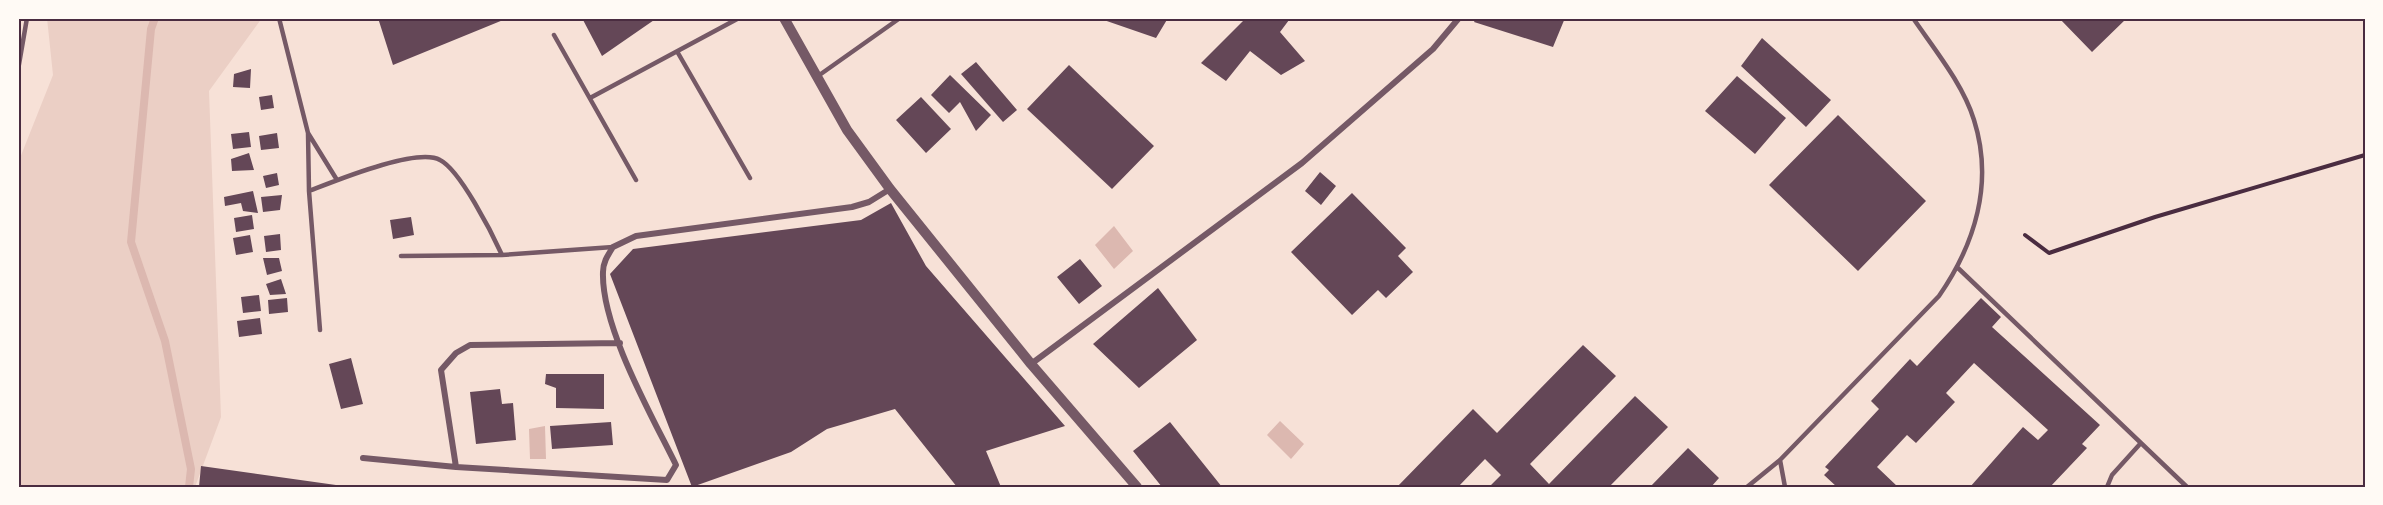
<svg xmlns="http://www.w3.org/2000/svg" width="2383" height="505" font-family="Inter,sans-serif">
<rect width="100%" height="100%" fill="#f7e1d7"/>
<path fill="#ebcfc5" d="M 47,18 L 262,18 L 209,91 L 221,417 L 195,487 L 18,487 L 18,163 L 53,75 Z"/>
<path fill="#dcb8b0" d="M 1114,226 L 1133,251 L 1114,269 L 1095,245 Z
M 1280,421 L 1304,444 L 1291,459 L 1267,435 Z
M 545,426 L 546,459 L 530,459 L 529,429 Z"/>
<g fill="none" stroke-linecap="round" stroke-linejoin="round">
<path stroke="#dcb8b0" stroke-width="8" d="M 155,18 L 151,29 L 131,242 L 165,341 L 191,469 L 189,487"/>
</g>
<path fill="#644757" d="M 378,18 L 508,18 L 393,65 Z
M 582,18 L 657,18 L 602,56 Z
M 1098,18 L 1168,18 L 1156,38 Z
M 1246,18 L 1287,18 L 1289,20 L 1280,32 L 1305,61 L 1281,75 L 1250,51 L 1226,81 L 1201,63 Z
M 1476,18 L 1565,18 L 1553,47 L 1474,22 Z
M 2059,18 L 2127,18 L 2092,52 Z
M 1762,38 L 1831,100 L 1806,127 L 1741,66 Z
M 976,62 L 1017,110 L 1003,122 L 961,74 Z
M 1069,65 L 1154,146 L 1112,189 L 1027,109 Z
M 251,69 L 250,88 L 233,87 L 234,74 Z
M 950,75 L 991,115 L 976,131 L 960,102 L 949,113 L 931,95 Z
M 1737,76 L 1786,118 L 1755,154 L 1705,111 Z
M 272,95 L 274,108 L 261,110 L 259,97 Z
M 921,97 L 951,129 L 926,153 L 896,120 Z
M 1838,115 L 1926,201 L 1858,271 L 1769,185 Z
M 249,132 L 251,147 L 233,149 L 231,134 Z
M 277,133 L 279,148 L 261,150 L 259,136 Z
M 249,153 L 254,170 L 232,171 L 231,159 Z
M 1320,172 L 1336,186 L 1321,205 L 1305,191 Z
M 277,173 L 279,185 L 266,188 L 263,176 Z
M 253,191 L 258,213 L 243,211 L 241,203 L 225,206 L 224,197 Z
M 1352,193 L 1406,248 L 1398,256 L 1413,272 L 1386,298 L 1378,290 L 1352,315 L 1291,252 Z
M 282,195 L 280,210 L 263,212 L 261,197 Z
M 891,203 L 926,266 L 1065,426 L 986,451 L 1001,487 L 957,487 L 895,409 L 827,429 L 791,452 L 692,487 L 610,274 L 633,249 L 861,220 Z
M 252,215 L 254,229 L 236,232 L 234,218 Z
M 411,217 L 414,235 L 393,239 L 390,220 Z
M 280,234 L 281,250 L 266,252 L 264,236 Z
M 250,235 L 253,252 L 236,255 L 233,238 Z
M 263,258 L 279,258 L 282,271 L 267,275 Z
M 1080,259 L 1102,286 L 1079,304 L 1057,277 Z
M 281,279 L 286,294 L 270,295 L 266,284 Z
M 1158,288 L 1197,340 L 1139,388 L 1093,344 Z
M 259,295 L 261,311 L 243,313 L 241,297 Z
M 287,298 L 288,312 L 269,314 L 268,300 Z
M 1981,298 L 2001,317 L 1992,327 L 2100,425 L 2082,444 L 2087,448 L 2050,487 L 1970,487 L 2023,427 L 2038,440 L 2048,430 L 1974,363 L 1946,393 L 1955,402 L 1916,443 L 1907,435 L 1877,467 L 1898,487 L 1837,487 L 1824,475 L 1829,470 L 1825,467 L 1879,409 L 1871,401 L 1910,359 L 1917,366 Z
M 260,318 L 262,334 L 239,337 L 237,321 Z
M 1583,345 L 1616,376 L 1530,464 L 1549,484 L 1635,396 L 1668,427 L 1609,487 L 1489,487 L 1501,475 L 1485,459 L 1458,487 L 1397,487 L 1473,409 L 1497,433 Z
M 351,358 L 363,404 L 341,409 L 329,364 Z
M 546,374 L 604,374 L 604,409 L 556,408 L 556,388 L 545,384 Z
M 500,389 L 502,404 L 513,403 L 516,440 L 476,444 L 470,392 Z
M 611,422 L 613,445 L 552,449 L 550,426 Z
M 1170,422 L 1222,487 L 1162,487 L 1133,451 Z
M 1688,448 L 1719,478 L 1711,487 L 1650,487 Z
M 201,466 L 343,486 L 343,487 L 199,487 Z"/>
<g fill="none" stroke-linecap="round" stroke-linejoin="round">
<path stroke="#4a2c40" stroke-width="4" d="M 2025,235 L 2049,253 L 2155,217 L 2365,155"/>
<path stroke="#755966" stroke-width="4.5" d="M 279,18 L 308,133 L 337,180
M 554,35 L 636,180
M 678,53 L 750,178
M 18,70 L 27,18
M 818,76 L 900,18
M 590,98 L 739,18
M 308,133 L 309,191 L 320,330
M 309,191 C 335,181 417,147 440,160 C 460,170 492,233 502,255
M 401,256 L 502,255 L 613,247
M 1958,268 L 2187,487
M 1780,460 L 1785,487
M 1747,487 L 1780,460 L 1939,296 C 1975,244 1994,183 1974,120 C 1963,84 1934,49 1913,18
M 2107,487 L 2112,475 L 2140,444"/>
<path stroke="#755966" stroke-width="6" d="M 1031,364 L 1302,163 L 1433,49 L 1459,18
M 363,458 L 456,467 L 667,480 L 676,465 C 652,416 601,327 603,272 C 603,262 608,255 613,247 L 636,236 L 852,207 L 869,202 L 890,189
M 456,467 L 441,370 L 456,353 L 470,345 L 620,343"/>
<path stroke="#755966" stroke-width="10" d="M 784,18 L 847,130 L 890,189 L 1031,364 L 1137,487"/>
</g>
<rect width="2383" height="505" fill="none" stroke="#fffaf5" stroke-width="39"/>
<rect x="20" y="20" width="2344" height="466" fill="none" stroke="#4a2c40" stroke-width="2"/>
</svg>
